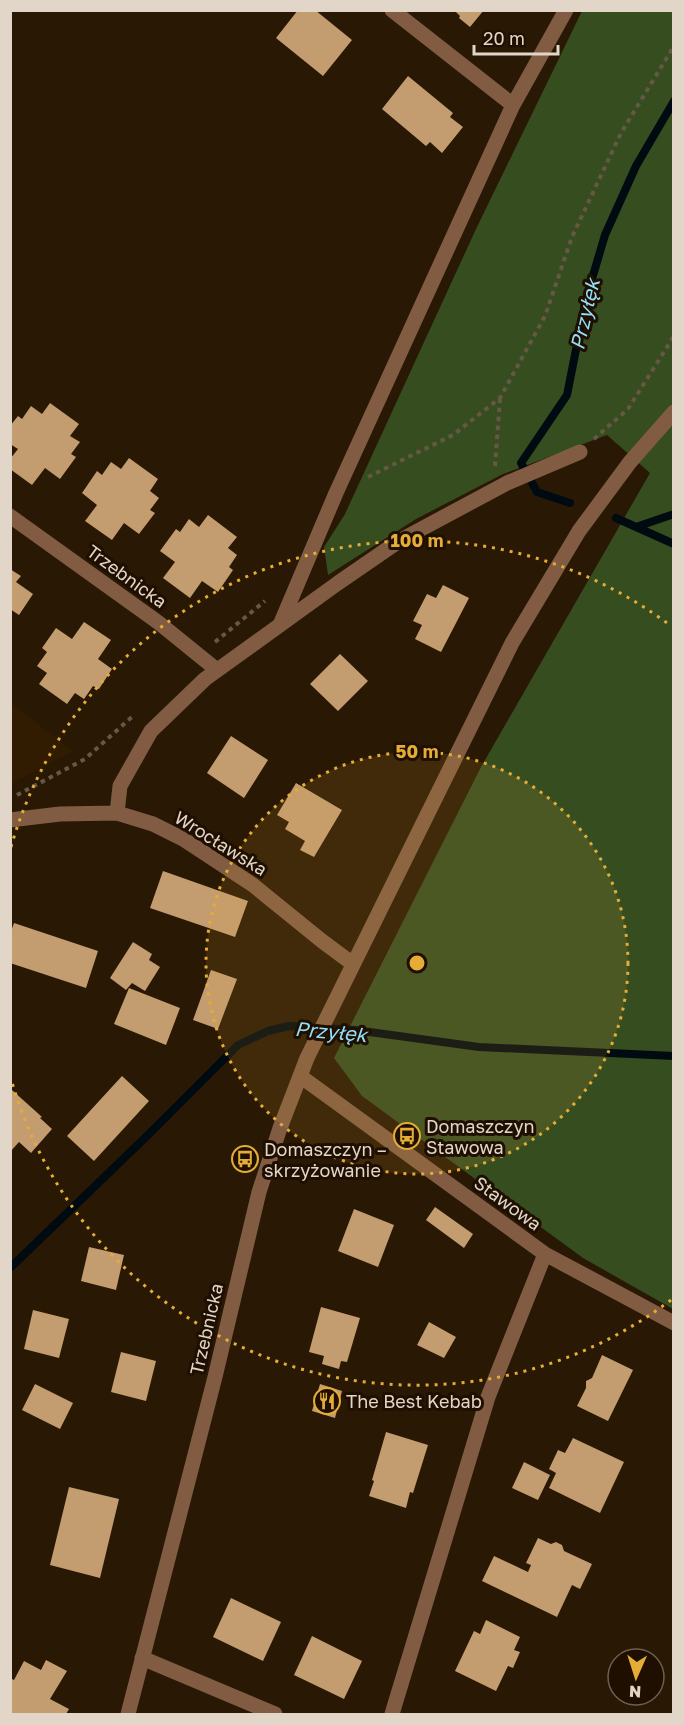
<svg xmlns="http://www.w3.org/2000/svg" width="684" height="1725" font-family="'Golos Text',sans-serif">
<rect width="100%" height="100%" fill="#291804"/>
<path fill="#311c01" d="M 11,703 L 73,751 L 11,784 L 10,784 Z"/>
<path fill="#364d20" d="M 582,11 L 673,11 L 673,1309 L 583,1258 L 362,1096 L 334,1058 L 481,767 L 650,473 L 607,435 L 503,474 L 416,519 L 328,575 L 324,547 L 345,514 L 476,229 Z"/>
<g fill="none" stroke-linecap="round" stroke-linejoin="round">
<path stroke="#000b11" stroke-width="8" d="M 570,503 L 537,492 L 521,463 L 567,395 L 586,299 L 605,235 L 636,166 L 674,101
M 616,518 L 674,544
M 636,527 L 674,514
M 10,1268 L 148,1135 L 238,1045 L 268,1031 L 289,1026 L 355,1030 L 479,1047 L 674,1056"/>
</g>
<path fill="#c39c70" d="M 298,10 L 315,10 L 352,40 L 323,76 L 276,38 Z
M 454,10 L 484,10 L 470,27 L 459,18 L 460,16 Z
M 408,76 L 453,113 L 450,117 L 463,127 L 442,153 L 430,142 L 426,146 L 382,109 Z
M 50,403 L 79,424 L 70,436 L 80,442 L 71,454 L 76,457 L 60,479 L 45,468 L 32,485 L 10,469 L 10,459 L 18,449 L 10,444 L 10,426 L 18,416 L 22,419 L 31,406 L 42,414 Z
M 129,458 L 158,479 L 150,491 L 159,498 L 150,510 L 155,513 L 139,534 L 124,523 L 112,540 L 85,521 L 97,505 L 82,493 L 97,471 L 102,475 L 111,462 L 121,469 Z
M 208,515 L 237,537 L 228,548 L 237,555 L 229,567 L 233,570 L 218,592 L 202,581 L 190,598 L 163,578 L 175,562 L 160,551 L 176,529 L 180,532 L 189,519 L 199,527 Z
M 10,569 L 21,576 L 16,582 L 33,594 L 19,615 L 10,609 Z
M 443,585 L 469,598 L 441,652 L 415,639 L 422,625 L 413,621 L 427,594 L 436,598 Z
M 84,622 L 111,640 L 98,659 L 112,669 L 99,689 L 93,686 L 84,699 L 75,693 L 67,704 L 39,684 L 47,673 L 37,666 L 47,652 L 42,648 L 56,628 L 72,639 Z
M 340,654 L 368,681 L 338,711 L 310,684 Z
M 231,736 L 268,760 L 244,798 L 207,773 Z
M 296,783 L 342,810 L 314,857 L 300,850 L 305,841 L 285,829 L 289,822 L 277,815 Z
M 163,871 L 248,901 L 235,937 L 150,908 Z
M 14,923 L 98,951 L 86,988 L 10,963 L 10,934 Z
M 133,942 L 152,954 L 149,960 L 160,967 L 145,991 L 132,983 L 126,990 L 110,978 Z
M 211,970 L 237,979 L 218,1029 L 193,1020 Z
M 129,988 L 180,1008 L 166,1045 L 114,1024 Z
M 122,1076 L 149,1101 L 94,1161 L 67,1136 Z
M 12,1090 L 42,1117 L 40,1118 L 52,1129 L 31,1153 L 19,1142 L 10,1152 Z
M 435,1207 L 473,1234 L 464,1248 L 426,1220 Z
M 354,1209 L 394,1225 L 378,1267 L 338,1251 Z
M 89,1247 L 124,1255 L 116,1290 L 81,1281 Z
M 321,1307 L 360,1318 L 347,1362 L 341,1361 L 339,1369 L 322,1364 L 324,1356 L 309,1352 Z
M 33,1310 L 69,1319 L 59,1358 L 24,1349 Z
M 429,1322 L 456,1337 L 444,1358 L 417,1345 Z
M 121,1352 L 156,1361 L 146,1401 L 111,1392 Z
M 602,1355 L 633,1370 L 608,1421 L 577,1406 L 586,1388 L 586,1381 L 592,1378 Z
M 35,1384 L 73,1403 L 60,1429 L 22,1410 Z
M 320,1384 L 342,1391 L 335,1418 L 312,1411 Z
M 386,1432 L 428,1445 L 413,1493 L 410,1492 L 406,1508 L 369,1496 L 374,1481 L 372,1480 Z
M 573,1438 L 624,1462 L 600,1513 L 549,1488 L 556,1473 L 549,1469 L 558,1450 L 565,1453 Z
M 524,1462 L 550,1475 L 538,1500 L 512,1488 Z
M 69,1487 L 119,1499 L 100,1578 L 50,1565 Z
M 538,1538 L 551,1544 L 556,1542 L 562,1545 L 564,1551 L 592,1564 L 580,1589 L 572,1585 L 557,1617 L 482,1581 L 494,1556 L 528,1572 L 531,1565 L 526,1563 Z
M 231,1598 L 281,1622 L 263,1661 L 213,1637 Z
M 486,1620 L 520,1637 L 514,1650 L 520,1652 L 513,1668 L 508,1666 L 496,1691 L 455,1671 L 474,1631 L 480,1634 Z
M 312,1636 L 362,1661 L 344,1699 L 294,1675 Z
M 46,1660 L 67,1671 L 50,1699 L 69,1709 L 66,1714 L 10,1714 L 10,1678 L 14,1680 L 24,1661 L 41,1670 Z"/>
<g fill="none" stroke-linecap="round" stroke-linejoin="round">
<path stroke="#675846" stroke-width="4" stroke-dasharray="4.5 4.5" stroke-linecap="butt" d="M 594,439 L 628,409 L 674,336
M 495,466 L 500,399
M 368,477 L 453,435 L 500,398 L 545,316 L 572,237 L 621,133 L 674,46
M 215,642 L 265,601
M 17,795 L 85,759 L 134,715"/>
<path stroke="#815c43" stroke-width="15" d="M 392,10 L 513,105
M 10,516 L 159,623 L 217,670
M 280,625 L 336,493 L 513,105 L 566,10
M 117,813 L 120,786 L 151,731 L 205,679 L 338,583 L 399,541 L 507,483 L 580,452
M 10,820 L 60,814 L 117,813 L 153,824 L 183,839 L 253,885 L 322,941 L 353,964
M 300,1076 L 545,1254 L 674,1323
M 142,1658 L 275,1714
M 128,1714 L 215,1377 L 259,1192 L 280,1128 L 307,1058 L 512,643 L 579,531 L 630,462 L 674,412
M 392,1714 L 488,1397 L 545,1254"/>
</g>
<circle cx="417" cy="963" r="211" fill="#e5ad36" fill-opacity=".12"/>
<g fill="none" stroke="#e5ad36" stroke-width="3" stroke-dasharray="3 6">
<circle cx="417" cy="963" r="211"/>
<path d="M671 1300A422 422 0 0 1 11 1079M11 847A422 422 0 0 1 671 626"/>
</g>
<defs>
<symbol id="bus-ring" viewBox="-11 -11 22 22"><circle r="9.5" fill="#1f0f00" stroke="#e5ad36" stroke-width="1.5"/><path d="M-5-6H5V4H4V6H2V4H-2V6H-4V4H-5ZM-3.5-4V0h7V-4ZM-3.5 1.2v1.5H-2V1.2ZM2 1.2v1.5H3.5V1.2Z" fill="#e5ad36"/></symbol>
<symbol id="restaurant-ring" viewBox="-11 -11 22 22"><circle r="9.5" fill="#1f0f00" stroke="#e5ad36" stroke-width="1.5"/><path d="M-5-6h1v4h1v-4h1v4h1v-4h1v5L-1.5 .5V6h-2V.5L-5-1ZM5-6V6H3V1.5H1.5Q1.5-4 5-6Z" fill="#e5ad36"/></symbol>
</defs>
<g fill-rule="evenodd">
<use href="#bus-ring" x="392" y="1121" width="30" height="30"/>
<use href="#bus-ring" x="230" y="1144" width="30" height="30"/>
<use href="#restaurant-ring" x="312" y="1386" width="30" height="30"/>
</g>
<g text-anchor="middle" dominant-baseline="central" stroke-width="6" stroke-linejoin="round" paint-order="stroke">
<g font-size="18" fill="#e2d6c9" stroke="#1f0f00">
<text transform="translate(127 576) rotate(36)">Trzebnicka</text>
<text transform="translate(221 843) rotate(32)">Wrocławska</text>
<text transform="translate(508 1203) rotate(36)">Stawowa</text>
<text transform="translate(206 1329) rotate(-77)">Trzebnicka</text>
</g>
<g font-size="18" fill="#e2d6c9" stroke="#1f0f00" text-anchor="start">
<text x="426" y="1126">Domaszczyn<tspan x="426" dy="21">Stawowa</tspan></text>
<text x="264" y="1149">Domaszczyn –<tspan x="264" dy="21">skrzyżowanie</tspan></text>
<text x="346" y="1401">The Best Kebab</text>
</g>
<g font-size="20" font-style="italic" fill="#92dffa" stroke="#1f0f00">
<text transform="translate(584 314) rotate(-77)">Przyłęk</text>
<text transform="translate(331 1031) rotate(5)">Przyłęk</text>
</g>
</g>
<circle cx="417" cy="963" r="9" fill="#e5ad36" stroke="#1f0f00" stroke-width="3"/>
<g font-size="18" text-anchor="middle" font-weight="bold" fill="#e5ad36" stroke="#1f0f00" stroke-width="6" stroke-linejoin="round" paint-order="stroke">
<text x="417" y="547">100 m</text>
<text x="417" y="758">50 m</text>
</g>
<rect width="684" height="1725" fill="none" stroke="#e2d6c9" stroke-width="24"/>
<g transform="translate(636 1677) rotate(183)"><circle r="28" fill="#1f0f00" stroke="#6d5f50" stroke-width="1.5"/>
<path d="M0-4.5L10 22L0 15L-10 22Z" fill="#e5ad36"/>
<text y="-9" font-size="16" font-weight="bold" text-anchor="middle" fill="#e2d6c9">N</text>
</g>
<path d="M474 45v9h84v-9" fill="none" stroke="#e2d6c9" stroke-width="3"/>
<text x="483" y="45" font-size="18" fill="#e2d6c9" stroke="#1f0f00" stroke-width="4.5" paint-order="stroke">20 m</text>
</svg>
